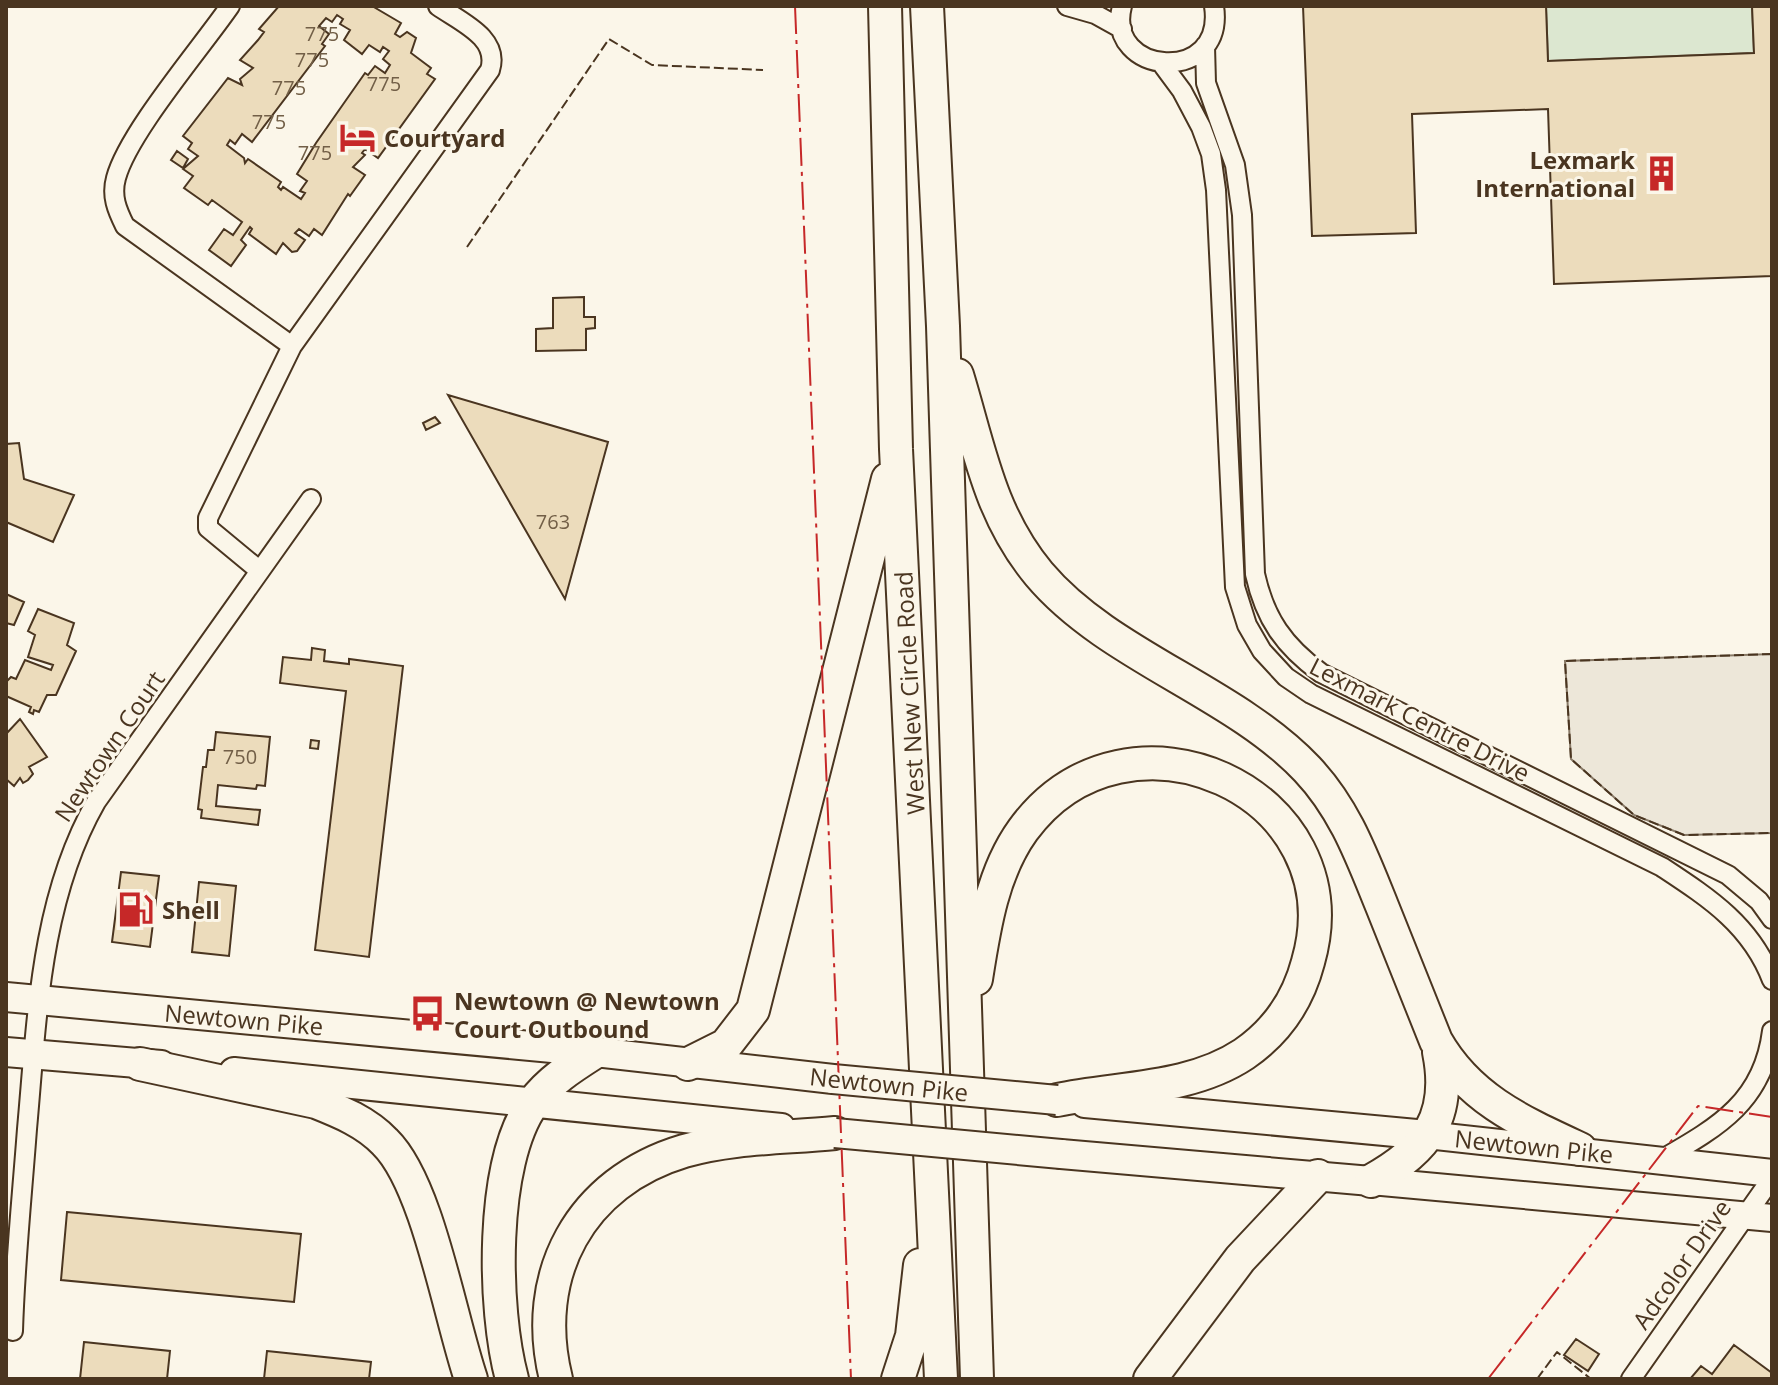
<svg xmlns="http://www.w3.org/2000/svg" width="1778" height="1385" font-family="'Open Sans',sans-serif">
<rect width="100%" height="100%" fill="#fbf6e9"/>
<path fill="#dce7d0" stroke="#887966" stroke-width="2" d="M 1546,6 L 1752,6 L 1754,53 L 1548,61 Z"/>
<path fill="#ede7d9" stroke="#887966" stroke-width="2" d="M 1772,654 L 1772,833 L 1684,835 L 1634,815 L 1571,759 L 1565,661 Z"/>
<path fill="#ecdcbc" stroke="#4a3520" stroke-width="2" fill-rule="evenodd" d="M 279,6 L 372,6 L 401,23 L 395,34 L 400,37 L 407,32 L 416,38 L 411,53 L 431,68 L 427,74 L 435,79 L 378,158 L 365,149 L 362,153 L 365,155 L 353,167 L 365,175 L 350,196 L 348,194 L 322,235 L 314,229 L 309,236 L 299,229 L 295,233 L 305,240 L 297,251 L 292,252 L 283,243 L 276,254 L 249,234 L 252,229 L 250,227 L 241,240 L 246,245 L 231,266 L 209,250 L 224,229 L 233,235 L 242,222 L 212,200 L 208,205 L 184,188 L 193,176 L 183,169 L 198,156 L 188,149 L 192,143 L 183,136 L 228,78 L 242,85 L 240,79 L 253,68 L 240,60 L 258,40 L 264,32 L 259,29 ZM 337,15 L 343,19 L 340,24 L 350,30 L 344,40 L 362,54 L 369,45 L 380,52 L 383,47 L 389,51 L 383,59 L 390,65 L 385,73 L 375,66 L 368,75 L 365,73 L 316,143 L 297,174 L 307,181 L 300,191 L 305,193 L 301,199 L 283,187 L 281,190 L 278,187 L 281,182 L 248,159 L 245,163 L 244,158 L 227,145 L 230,140 L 235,144 L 242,134 L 252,142 L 325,46 L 322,44 L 329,34 L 319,26 L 326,18 L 332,22 Z
M 1546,6 L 1548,61 L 1754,53 L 1752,6 L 1772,6 L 1772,276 L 1554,284 L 1548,109 L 1412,114 L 1416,233 L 1312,236 L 1303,6 Z
M 177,151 L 188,159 L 183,168 L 171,160 Z
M 584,297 L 584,317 L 595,317 L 595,328 L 586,329 L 586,350 L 536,351 L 536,329 L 553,328 L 553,298 Z
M 448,395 L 608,442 L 565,599 Z
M 435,417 L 440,423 L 426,430 L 423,423 Z
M 19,443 L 24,479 L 74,495 L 53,542 L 6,522 L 6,444 Z
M 6,594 L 24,602 L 14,625 L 6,623 Z
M 38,609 L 74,623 L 67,645 L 76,651 L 56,695 L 47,695 L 39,712 L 34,710 L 33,714 L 29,712 L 31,707 L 6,696 L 6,682 L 11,677 L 16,679 L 25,660 L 51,670 L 53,665 L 28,657 L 35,635 L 28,631 Z
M 312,648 L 325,650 L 324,661 L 349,664 L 349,659 L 403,666 L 369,957 L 315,950 L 346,691 L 280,683 L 283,657 L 311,660 Z
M 20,719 L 47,757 L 29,767 L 33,774 L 28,780 L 23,783 L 20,778 L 14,786 L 6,779 L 6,734 Z
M 216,732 L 270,737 L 265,786 L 257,785 L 256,789 L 218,785 L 216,806 L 260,810 L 258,825 L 201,818 L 202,810 L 198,809 L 203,767 L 206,767 L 208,750 L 214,750 Z
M 311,740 L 319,741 L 318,749 L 310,748 Z
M 121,872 L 159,876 L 150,947 L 112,942 Z
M 199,882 L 236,886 L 229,956 L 192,952 Z
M 67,1212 L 301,1234 L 294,1302 L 61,1280 Z
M 1576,1339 L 1599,1354 L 1588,1371 L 1564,1355 Z
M 84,1342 L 170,1351 L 167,1379 L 80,1379 Z
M 1734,1345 L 1772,1373 L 1772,1379 L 1690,1379 L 1701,1366 L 1712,1374 Z
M 267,1351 L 371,1362 L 369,1379 L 264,1379 Z"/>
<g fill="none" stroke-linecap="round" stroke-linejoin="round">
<defs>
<path id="minor" d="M 230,6 C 201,48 128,133 116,178 C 111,196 117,210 125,226 L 292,346
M 1067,6 L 1095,14 L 1122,29
M 1122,6 C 1104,76 1226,86 1214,6
M 1205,46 L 1206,83 L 1235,165 L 1242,215 L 1255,574 C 1265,619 1284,646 1321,673 L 1728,875 L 1759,901 L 1772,919
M 1162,64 L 1182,91 L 1201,127 L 1211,154 L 1216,190 L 1235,587 L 1247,625 L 1262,651 L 1286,677 L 1311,694 L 1662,867 C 1709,898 1751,925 1772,980
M 260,571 L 208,528 L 208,518 L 292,346 L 490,70 C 500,38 461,22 438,6
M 1659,1161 C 1716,1128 1763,1103 1772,1031
M 13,1331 C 15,1263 22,1196 27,1129 C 37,1019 40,900 96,802 L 311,499
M 1631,1379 L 1772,1178"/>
<path id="primary" d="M 1427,1135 L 1772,1173
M 1371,1181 L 1772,1218"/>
<path id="trunk" d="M 6,997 L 595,1052 L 833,1079
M 6,1052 L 161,1065
M 234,1072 L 781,1128
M 1085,1103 L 1427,1135
M 1061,1154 L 1371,1181"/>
<path id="motorway" d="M 885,6 L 896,449 L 941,1379
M 927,6 L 943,326 L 977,1379
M 957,375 C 979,447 989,514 1039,574 C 1108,656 1233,691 1307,769 C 1345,809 1362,857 1382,906 C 1400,951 1418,996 1436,1041 C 1469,1099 1522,1122 1580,1149
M 976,979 C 984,928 992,873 1023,830 C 1127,688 1357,792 1308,962 C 1298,1000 1276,1032 1244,1054 C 1190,1090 1119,1087 1057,1100
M 140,1064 L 316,1102 C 341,1112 366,1122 385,1142 C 428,1184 450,1318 471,1379
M 688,1064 L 726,1045 L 753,1010 L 888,479
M 1371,1181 C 1427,1150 1452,1117 1439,1052
M 512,1379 C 493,1309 490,1163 533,1103 C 549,1081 573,1066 595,1052
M 556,1379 C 530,1275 580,1182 684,1151 C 732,1137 785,1138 835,1133
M 898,1379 L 912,1336 L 920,1265
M 1150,1379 L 1240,1259 L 1318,1176"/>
</defs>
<use href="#minor" stroke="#4a3520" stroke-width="22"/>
<use href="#primary" stroke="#4a3520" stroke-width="30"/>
<use href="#trunk" stroke="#4a3520" stroke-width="32"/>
<use href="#motorway" stroke="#4a3520" stroke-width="36"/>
<use href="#minor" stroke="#fbf6e9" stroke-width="18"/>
<use href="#primary" stroke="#fbf6e9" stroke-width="26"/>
<use href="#trunk" stroke="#fbf6e9" stroke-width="28"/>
<use href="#motorway" stroke="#fbf6e9" stroke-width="32"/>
<defs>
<path id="trunk-bridge" d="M 833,1079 L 1057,1100
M 835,1133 L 1061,1154"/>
</defs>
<use href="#trunk-bridge" stroke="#4a3520" stroke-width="32" stroke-linecap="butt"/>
<use href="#trunk-bridge" stroke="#fbf6e9" stroke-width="28"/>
<path stroke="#4a3520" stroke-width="2" stroke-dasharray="10 4" stroke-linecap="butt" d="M 467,247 L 609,39 L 652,65 L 763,70
M 1772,654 L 1565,661 L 1571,759 L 1634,815 L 1684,835 L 1772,833
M 1537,1379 L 1557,1352 L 1591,1379"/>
<path stroke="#c62828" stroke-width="2" stroke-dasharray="28 6 4 6" stroke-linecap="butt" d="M 795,6 L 851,1379
M 1488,1379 L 1698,1106 L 1772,1117"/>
</g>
<defs>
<symbol id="hotel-bare" viewBox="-9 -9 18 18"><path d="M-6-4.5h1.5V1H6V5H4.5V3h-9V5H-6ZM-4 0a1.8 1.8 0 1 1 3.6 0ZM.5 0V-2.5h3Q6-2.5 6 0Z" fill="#c62828" stroke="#fbf6e9" stroke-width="2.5" paint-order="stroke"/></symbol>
<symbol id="building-bare" viewBox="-9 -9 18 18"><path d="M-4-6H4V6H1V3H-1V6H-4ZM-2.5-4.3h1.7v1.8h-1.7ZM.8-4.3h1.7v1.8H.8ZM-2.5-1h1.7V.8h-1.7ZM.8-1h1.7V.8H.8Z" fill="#c62828" stroke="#fbf6e9" stroke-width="2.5" paint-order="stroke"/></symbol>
<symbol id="fuel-bare" viewBox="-9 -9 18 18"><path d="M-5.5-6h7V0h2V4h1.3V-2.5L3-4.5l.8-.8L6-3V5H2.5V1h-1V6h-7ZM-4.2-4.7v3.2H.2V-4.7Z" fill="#c62828" stroke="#fbf6e9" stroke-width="2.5" paint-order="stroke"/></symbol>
<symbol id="bus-bare" viewBox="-9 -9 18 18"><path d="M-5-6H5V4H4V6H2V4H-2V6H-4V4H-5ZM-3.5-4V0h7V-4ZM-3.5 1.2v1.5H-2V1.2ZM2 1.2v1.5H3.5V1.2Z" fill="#c62828" stroke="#fbf6e9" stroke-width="2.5" paint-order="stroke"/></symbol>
</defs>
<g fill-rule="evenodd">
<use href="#hotel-bare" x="332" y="112" width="51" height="51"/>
<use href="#building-bare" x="1636" y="148" width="51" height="51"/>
<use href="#fuel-bare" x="110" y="884" width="51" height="51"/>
<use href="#bus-bare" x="402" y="988" width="51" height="51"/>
</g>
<g text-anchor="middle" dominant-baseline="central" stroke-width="6" stroke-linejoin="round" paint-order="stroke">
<g font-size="20" fill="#725f47">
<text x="322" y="33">775</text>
<text x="312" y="59">775</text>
<text x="384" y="83">775</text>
<text x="289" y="87">775</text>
<text x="269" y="121">775</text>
<text x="315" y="152">775</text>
<text x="553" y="521">763</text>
<text x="240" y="756">750</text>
</g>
<g font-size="24" font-weight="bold" fill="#4a3520" stroke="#fbf6e9" text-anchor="start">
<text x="384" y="137">Courtyard</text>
<text x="1635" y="159" text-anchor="end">Lexmark<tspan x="1635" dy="28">International</tspan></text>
<text x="162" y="909">Shell</text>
<text x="454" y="1000">Newtown @ Newtown<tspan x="454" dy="28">Court Outbound</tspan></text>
</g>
<g font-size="24" fill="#4a3520" stroke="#fbf6e9">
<text transform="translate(909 693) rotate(-93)">West New Circle Road</text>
<text transform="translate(1420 719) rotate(27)">Lexmark Centre Drive</text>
<text transform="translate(109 746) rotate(-56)">Newtown Court</text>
<text transform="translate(244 1019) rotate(5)">Newtown Pike</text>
<text transform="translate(889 1084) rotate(6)">Newtown Pike</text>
<text transform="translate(1534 1146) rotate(6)">Newtown Pike</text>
<text transform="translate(1681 1264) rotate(-55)">Adcolor Drive</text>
</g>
</g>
<rect width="1778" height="1385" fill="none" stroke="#4a3520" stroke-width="16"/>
</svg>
